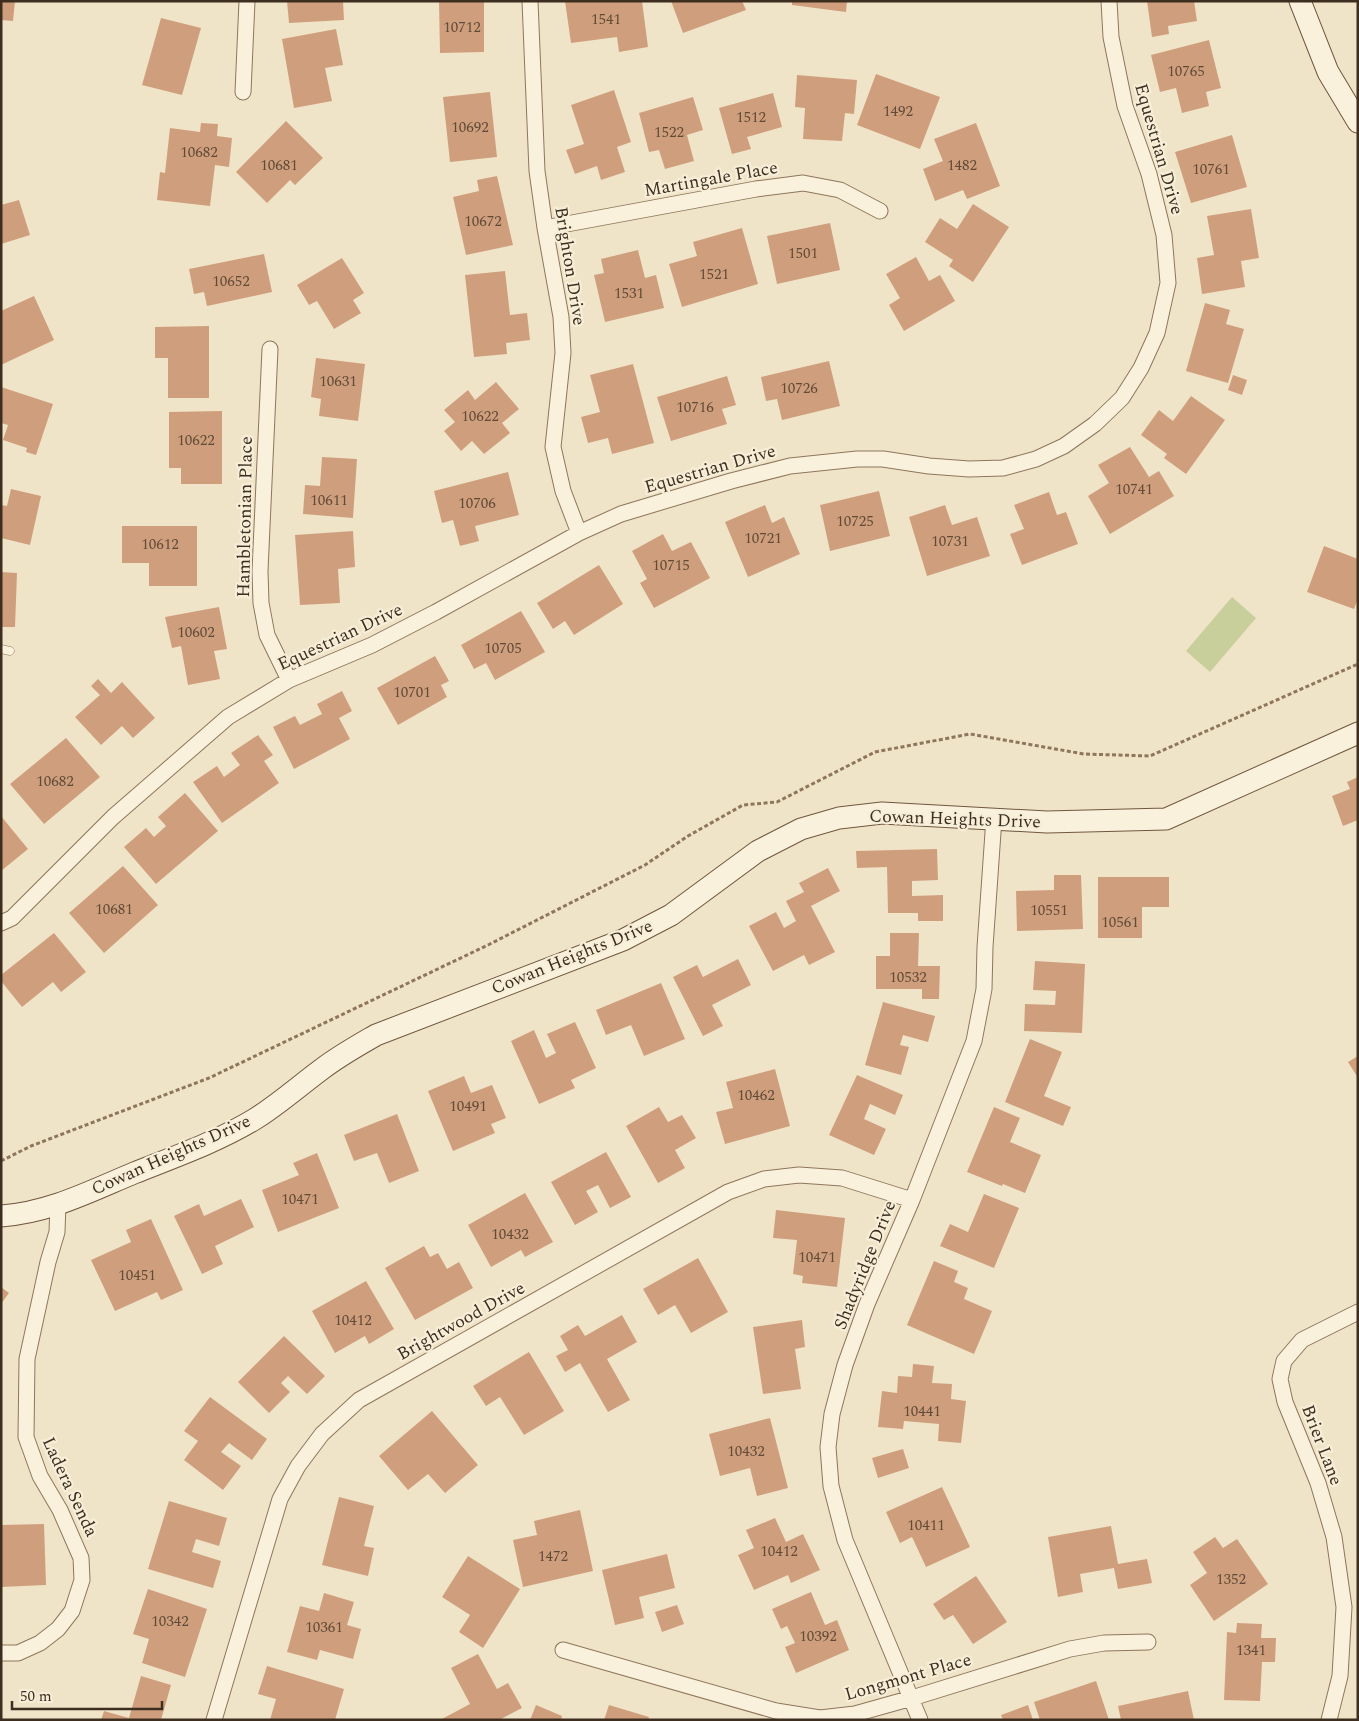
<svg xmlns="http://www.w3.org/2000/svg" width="1359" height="1721" font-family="Spectral,serif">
<rect width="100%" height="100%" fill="#f0e4c8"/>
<path fill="#c9cf9b" d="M 1232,597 L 1256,618 L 1210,672 L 1186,651 Z"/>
<path fill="#cf9f7d" d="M 1,1 L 15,1 L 13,21 L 1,20 Z
M 287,1 L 343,1 L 344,20 L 289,23 Z
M 439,1 L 484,1 L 484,52 L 440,53 Z
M 565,1 L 642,1 L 648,47 L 619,52 L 617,37 L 571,43 Z
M 671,1 L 742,1 L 746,10 L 683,33 Z
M 792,1 L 847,1 L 846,12 L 792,5 Z
M 1147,1 L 1194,1 L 1197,21 L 1168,26 L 1169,34 L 1152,37 Z
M 161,18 L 201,28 L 182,95 L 142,85 Z
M 336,29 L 343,65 L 325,68 L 332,101 L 294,108 L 282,39 Z
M 1209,40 L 1221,88 L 1206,92 L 1209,106 L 1182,113 L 1176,88 L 1160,92 L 1151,55 Z
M 876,74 L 940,97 L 920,149 L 857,125 Z
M 797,75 L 857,80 L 854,114 L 845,113 L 842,141 L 803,139 L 805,108 L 795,107 Z
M 614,90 L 631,142 L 617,147 L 625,172 L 601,180 L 597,166 L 575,174 L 566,150 L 584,144 L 571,105 Z
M 490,92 L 497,157 L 450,162 L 443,97 Z
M 773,93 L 782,127 L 747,137 L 751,149 L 732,154 L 719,108 Z
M 693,97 L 703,130 L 687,135 L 694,161 L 665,169 L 659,150 L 649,152 L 639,113 Z
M 286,121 L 323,158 L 295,185 L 290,180 L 267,203 L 236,172 Z
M 201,123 L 218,124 L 217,136 L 232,138 L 229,167 L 215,165 L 210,206 L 157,200 L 160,172 L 165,173 L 170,128 L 200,132 Z
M 976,123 L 1000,186 L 967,199 L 963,190 L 935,201 L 923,169 L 943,161 L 934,139 Z
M 1232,135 L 1247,187 L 1191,203 L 1175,152 Z
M 497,176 L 513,245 L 466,255 L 453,197 L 479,191 L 477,180 Z
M 19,200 L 30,235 L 1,244 L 1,205 Z
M 973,204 L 1009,227 L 973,282 L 949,266 L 953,260 L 925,242 L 940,218 L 957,229 Z
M 1251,209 L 1259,258 L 1241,261 L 1245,287 L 1202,294 L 1197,258 L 1214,255 L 1207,216 Z
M 830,223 L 840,270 L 777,284 L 767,236 Z
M 742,228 L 758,284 L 682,307 L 669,264 L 697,256 L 693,242 Z
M 638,250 L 645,278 L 656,275 L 664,308 L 605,322 L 594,275 L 604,273 L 601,259 Z
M 264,254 L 272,292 L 207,306 L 204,292 L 194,294 L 189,269 Z
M 916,257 L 929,281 L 940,275 L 955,301 L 904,331 L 889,305 L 900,298 L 886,274 Z
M 342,258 L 364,293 L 353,300 L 361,313 L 334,329 L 317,301 L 309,305 L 297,285 Z
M 505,271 L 510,315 L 527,313 L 530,340 L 506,343 L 507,354 L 474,357 L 465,275 Z
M 34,296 L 54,340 L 1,365 L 1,311 Z
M 1205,303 L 1230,310 L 1226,324 L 1244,329 L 1228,383 L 1186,371 Z
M 209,326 L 209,398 L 168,398 L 168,358 L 155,358 L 155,327 Z
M 316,358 L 365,364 L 358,421 L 319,416 L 321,399 L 311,397 Z
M 829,361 L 840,406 L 782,420 L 777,399 L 766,401 L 761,377 Z
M 633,364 L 654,443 L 612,454 L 608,438 L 588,443 L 581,417 L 600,412 L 590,375 Z
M 1233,375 L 1247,380 L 1242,395 L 1228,390 Z
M 727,376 L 736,405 L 722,409 L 727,424 L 671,441 L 657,397 Z
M 496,382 L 519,409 L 502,423 L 510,433 L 484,454 L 472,441 L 461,451 L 444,431 L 455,422 L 444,410 L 468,390 L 475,400 Z
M 1,387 L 53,404 L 36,455 L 26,452 L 27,448 L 3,440 L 8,425 L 1,423 Z
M 1191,396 L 1225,420 L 1186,474 L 1164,458 L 1167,454 L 1141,435 L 1159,410 L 1173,421 Z
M 222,411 L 222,484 L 181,484 L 181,468 L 169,468 L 169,412 Z
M 1130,447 L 1149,477 L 1159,471 L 1174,496 L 1110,534 L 1088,496 L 1109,483 L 1098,465 Z
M 322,457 L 357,459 L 353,518 L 303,514 L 305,485 L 320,486 Z
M 508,472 L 519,515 L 475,526 L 479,541 L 460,546 L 453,520 L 442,523 L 434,491 Z
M 11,489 L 41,496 L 30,545 L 1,538 L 1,505 L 7,506 Z
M 879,491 L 890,536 L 830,551 L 820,505 Z
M 1049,492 L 1057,515 L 1066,512 L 1078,544 L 1022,565 L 1010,534 L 1024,529 L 1014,505 Z
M 765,505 L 772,523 L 784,517 L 800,554 L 748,577 L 725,522 Z
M 945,505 L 952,525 L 977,517 L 990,556 L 927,576 L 909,517 Z
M 122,526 L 197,526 L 197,586 L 149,586 L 149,563 L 122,563 Z
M 353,531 L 355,567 L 338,569 L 340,603 L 300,605 L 295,535 Z
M 663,534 L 672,551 L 691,542 L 710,578 L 654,608 L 640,583 L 647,579 L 632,551 Z
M 1324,546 L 1358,559 L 1358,599 L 1354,609 L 1307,592 Z
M 599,565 L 623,604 L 574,635 L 565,621 L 553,629 L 537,603 Z
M 1,572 L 17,573 L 15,627 L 1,627 Z
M 219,607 L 227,649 L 214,651 L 220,679 L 188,685 L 181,646 L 172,648 L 165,617 Z
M 521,611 L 545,652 L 495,680 L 486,663 L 474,669 L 461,645 Z
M 435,656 L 449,681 L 441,685 L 447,697 L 398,725 L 377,688 Z
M 98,679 L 111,693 L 122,682 L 155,718 L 133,738 L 122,726 L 101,745 L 75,717 L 100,695 L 91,686 Z
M 342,691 L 352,711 L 339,718 L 350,739 L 294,769 L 273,727 L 295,716 L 300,725 L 322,714 L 317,704 Z
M 258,735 L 273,755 L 264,761 L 279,783 L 222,823 L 193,782 L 217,766 L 224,777 L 240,765 L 231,753 Z
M 66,738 L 100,777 L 44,824 L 10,784 Z
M 1358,777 L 1358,820 L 1343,826 L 1332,796 L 1350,789 L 1347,782 Z
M 185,793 L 218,831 L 156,884 L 124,847 L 146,828 L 154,837 L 166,826 L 158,817 Z
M 1,816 L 28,849 L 1,871 Z
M 937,849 L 938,880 L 912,881 L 912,896 L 943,895 L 943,921 L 918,921 L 918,913 L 888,913 L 887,867 L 857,868 L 856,851 Z
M 123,866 L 158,905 L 104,953 L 69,913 Z
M 828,868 L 840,891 L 811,906 L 835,952 L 809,965 L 804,955 L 773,971 L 749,926 L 776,912 L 784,928 L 796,921 L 786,901 L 804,892 L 799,883 Z
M 1054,875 L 1081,875 L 1083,929 L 1017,931 L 1016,891 L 1054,890 Z
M 1098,877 L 1169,877 L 1169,907 L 1142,907 L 1142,938 L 1098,938 Z
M 54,933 L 86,972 L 61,992 L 53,982 L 22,1007 L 1,981 L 1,975 Z
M 890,933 L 919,933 L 918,966 L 940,966 L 939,999 L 922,999 L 922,989 L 876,989 L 876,956 L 890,956 Z
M 738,959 L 751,985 L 712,1005 L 723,1026 L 703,1036 L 673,977 L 697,965 L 703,977 Z
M 1035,961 L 1085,964 L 1082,1033 L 1024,1031 L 1025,1004 L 1055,1005 L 1056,991 L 1033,990 Z
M 661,983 L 685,1039 L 644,1056 L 631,1025 L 606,1035 L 596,1010 Z
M 883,1002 L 935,1016 L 928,1042 L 903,1035 L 900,1045 L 909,1047 L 901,1075 L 865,1065 Z
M 575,1022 L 596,1068 L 571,1080 L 575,1088 L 539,1104 L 511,1041 L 534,1030 L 546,1058 L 556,1053 L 547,1034 Z
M 1030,1039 L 1062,1052 L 1044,1096 L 1071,1107 L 1063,1126 L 1005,1102 Z
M 1358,1056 L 1358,1078 L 1348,1062 Z
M 775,1069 L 790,1126 L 725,1144 L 716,1112 L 733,1108 L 726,1082 Z
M 857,1075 L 903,1095 L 895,1115 L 870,1104 L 864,1119 L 886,1129 L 874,1155 L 829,1135 Z
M 464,1076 L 471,1093 L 492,1085 L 506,1118 L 491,1124 L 495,1133 L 453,1151 L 428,1091 Z
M 659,1107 L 668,1122 L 682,1115 L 696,1138 L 675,1150 L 685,1168 L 658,1183 L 626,1126 Z
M 994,1107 L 1020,1118 L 1010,1142 L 1041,1155 L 1025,1193 L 1003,1184 L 1002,1186 L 967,1172 Z
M 397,1114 L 419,1171 L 389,1183 L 377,1153 L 354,1161 L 344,1135 Z
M 606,1152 L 631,1197 L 610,1208 L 598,1185 L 586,1191 L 598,1212 L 575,1225 L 551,1182 Z
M 317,1153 L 339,1208 L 278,1232 L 262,1190 L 299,1175 L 293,1163 Z
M 525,1193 L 553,1242 L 525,1257 L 521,1250 L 491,1267 L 468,1225 Z
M 984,1194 L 1019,1208 L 994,1268 L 940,1246 L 950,1224 L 968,1232 Z
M 241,1199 L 254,1227 L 215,1246 L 223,1264 L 202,1274 L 174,1216 L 199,1204 L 204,1216 Z
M 776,1210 L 845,1218 L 837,1287 L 802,1283 L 803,1276 L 793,1274 L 797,1240 L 773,1238 Z
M 151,1219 L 183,1290 L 161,1300 L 157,1292 L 115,1311 L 91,1260 L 131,1242 L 126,1230 Z
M 424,1246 L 430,1257 L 438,1253 L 447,1269 L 459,1262 L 473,1288 L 415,1320 L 385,1268 Z
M 698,1258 L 728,1312 L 691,1333 L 675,1305 L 658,1315 L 643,1289 Z
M 934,1261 L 958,1271 L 954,1282 L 968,1288 L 964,1299 L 992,1311 L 974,1354 L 907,1325 Z
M 366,1281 L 394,1329 L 369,1344 L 365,1336 L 335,1353 L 312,1311 Z
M 1,1287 L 9,1293 L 1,1304 Z
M 622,1315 L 637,1342 L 607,1359 L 630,1400 L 608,1412 L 580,1363 L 565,1372 L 556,1356 L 568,1350 L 560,1336 L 578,1325 L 585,1336 Z
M 802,1320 L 805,1347 L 795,1349 L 801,1389 L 763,1394 L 753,1327 Z
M 284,1336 L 325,1376 L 307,1394 L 288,1376 L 281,1383 L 290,1392 L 269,1413 L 238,1382 Z
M 529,1352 L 564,1411 L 524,1435 L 500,1397 L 486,1406 L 473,1386 Z
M 913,1364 L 934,1366 L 932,1383 L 952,1384 L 951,1399 L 966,1401 L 961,1443 L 938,1441 L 939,1424 L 904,1421 L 903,1429 L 878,1427 L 882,1391 L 897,1393 L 898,1376 L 912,1377 Z
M 210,1397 L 267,1439 L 252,1460 L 229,1443 L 221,1452 L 241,1466 L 223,1490 L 184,1460 L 198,1441 L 184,1431 Z
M 432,1411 L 478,1465 L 445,1493 L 428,1474 L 408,1490 L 379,1456 Z
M 770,1418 L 788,1488 L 757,1496 L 750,1468 L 720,1476 L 709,1434 Z
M 903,1449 L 909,1468 L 878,1478 L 872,1458 Z
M 942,1487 L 970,1547 L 926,1567 L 912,1537 L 900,1543 L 886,1512 Z
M 339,1497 L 374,1506 L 364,1546 L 374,1548 L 368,1576 L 322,1565 Z
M 169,1501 L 227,1518 L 219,1546 L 196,1539 L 192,1552 L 221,1561 L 213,1588 L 148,1569 Z
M 580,1510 L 593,1571 L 523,1587 L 513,1540 L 537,1535 L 534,1521 Z
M 775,1518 L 786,1542 L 803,1534 L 820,1570 L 791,1583 L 788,1575 L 754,1590 L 738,1555 L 754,1548 L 746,1530 Z
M 44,1524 L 46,1585 L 1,1587 L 1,1525 Z
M 1111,1526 L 1118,1564 L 1147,1559 L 1152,1583 L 1118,1589 L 1114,1568 L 1080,1574 L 1083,1592 L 1058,1597 L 1048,1537 Z
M 1215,1537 L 1223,1548 L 1237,1539 L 1268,1584 L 1214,1621 L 1190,1585 L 1207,1573 L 1193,1552 Z
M 667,1554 L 675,1588 L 639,1597 L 644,1618 L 615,1625 L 602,1570 Z
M 468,1556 L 520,1589 L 483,1648 L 459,1632 L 470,1615 L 442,1597 Z
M 976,1576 L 1007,1622 L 973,1644 L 953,1615 L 944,1620 L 933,1604 Z
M 148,1589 L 207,1609 L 185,1677 L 142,1663 L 149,1639 L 133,1634 Z
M 811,1592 L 825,1625 L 837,1620 L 849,1650 L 796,1673 L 785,1647 L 795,1643 L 787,1626 L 781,1629 L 772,1609 Z
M 324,1593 L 354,1602 L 347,1625 L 361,1629 L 353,1659 L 320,1650 L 317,1660 L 287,1652 L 300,1606 L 319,1611 Z
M 677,1605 L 684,1624 L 662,1632 L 655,1612 Z
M 1237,1623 L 1262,1624 L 1261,1638 L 1276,1638 L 1275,1662 L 1262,1662 L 1260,1701 L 1224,1700 L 1227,1632 L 1236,1633 Z
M 478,1654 L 497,1689 L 508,1683 L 522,1708 L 499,1720 L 440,1720 L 470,1704 L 451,1668 Z
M 267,1666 L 344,1689 L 335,1720 L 270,1720 L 276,1699 L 258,1694 Z
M 141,1676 L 171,1685 L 161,1720 L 101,1720 L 104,1711 L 129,1718 Z
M 1096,1681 L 1109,1720 L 1040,1720 L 1034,1702 Z
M 1188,1691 L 1194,1720 L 1121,1720 L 1118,1706 Z
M 536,1705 L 562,1716 L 561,1720 L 530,1720 Z
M 609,1705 L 649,1717 L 648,1720 L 604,1720 Z
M 1028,1705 L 1033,1720 L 1003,1720 L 1001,1715 Z"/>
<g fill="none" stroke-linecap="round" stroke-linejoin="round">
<defs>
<path id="lane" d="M 1,649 L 10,651"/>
<path id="street" d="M 530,1 L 537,171 L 545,228 L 561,317 L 563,353 L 553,447 L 563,491 L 579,533
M 243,92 L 247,1
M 545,228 L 756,189 L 803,183 L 840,190 L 880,211
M 270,349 L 260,571 L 261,603 L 267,635 L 289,680
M 1,923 L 12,918 L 113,817 L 228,717 L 289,680 L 372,645 L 436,612 L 579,533 L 621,514 L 731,481 L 790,466 L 857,459 L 883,459 L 929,466 L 969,469 L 1003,468 L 1036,459 L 1064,446 L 1095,424 L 1122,398 L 1141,368 L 1157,333 L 1168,283 L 1164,235 L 1149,174 L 1125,106 L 1111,37 L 1109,1
M 563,1650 L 776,1711 L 820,1718 L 855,1714 L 912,1698 L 1070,1649 L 1104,1643 L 1148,1642
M 1,1653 L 18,1653 L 40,1643 L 58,1629 L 72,1611 L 82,1580 L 81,1558 L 60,1510 L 40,1476 L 26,1437 L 27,1359 L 48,1262 L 57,1232 L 58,1204
M 214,1720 L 280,1499 L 298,1466 L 322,1434 L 359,1400 L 728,1192 L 764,1179 L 799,1175 L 842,1178 L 912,1200
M 920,1720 L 845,1540 L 831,1486 L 828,1447 L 832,1414 L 845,1365 L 867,1304 L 912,1200 L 974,1041 L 984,989 L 985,947 L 994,818
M 1329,1720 L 1340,1676 L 1344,1607 L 1334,1537 L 1318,1483 L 1285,1402 L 1280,1379 L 1284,1361 L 1302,1340 L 1358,1312"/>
<path id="secondary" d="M 1300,1 L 1328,72 L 1358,122
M 1,1216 C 48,1213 91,1191 134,1173 C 174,1157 217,1142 255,1119 C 279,1104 299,1086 322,1069 C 339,1056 357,1046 376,1035 L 623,940 L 671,915 L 758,851 L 801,829 L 839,818 L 882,813 L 1047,822 L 1166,819 L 1358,733"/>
</defs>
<use href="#lane" stroke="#8d765c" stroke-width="9"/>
<use href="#street" stroke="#8d765c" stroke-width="17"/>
<use href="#secondary" stroke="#6f573f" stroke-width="23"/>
<path stroke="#8d765c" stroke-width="3" stroke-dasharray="4 2.5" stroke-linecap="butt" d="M 1,1161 L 31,1146 L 209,1078 L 488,945 L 645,865 L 688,836 L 743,805 L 777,802 L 875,752 L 970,734 L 1084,754 L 1150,756 L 1358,664"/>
<use href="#lane" stroke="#faf1dc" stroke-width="8"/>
<use href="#street" stroke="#faf1dc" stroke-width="15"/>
<use href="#secondary" stroke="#faf1dc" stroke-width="21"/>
</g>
<g text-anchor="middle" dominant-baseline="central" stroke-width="4.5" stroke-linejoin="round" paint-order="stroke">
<g font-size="15" fill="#624a37">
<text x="606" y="19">1541</text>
<text x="462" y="27">10712</text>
<text x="1186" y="71">10765</text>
<text x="898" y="111">1492</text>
<text x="751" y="117">1512</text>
<text x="470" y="127">10692</text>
<text x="669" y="132">1522</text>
<text x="199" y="152">10682</text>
<text x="279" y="165">10681</text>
<text x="962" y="165">1482</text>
<text x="1211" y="169">10761</text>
<text x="483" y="221">10672</text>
<text x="803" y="253">1501</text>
<text x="714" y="274">1521</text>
<text x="231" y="281">10652</text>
<text x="629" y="293">1531</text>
<text x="338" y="381">10631</text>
<text x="799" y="388">10726</text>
<text x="695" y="407">10716</text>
<text x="480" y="416">10622</text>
<text x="196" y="440">10622</text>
<text x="1134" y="489">10741</text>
<text x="329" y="500">10611</text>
<text x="477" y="503">10706</text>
<text x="855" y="521">10725</text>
<text x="763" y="538">10721</text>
<text x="950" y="541">10731</text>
<text x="160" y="544">10612</text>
<text x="671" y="565">10715</text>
<text x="196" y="632">10602</text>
<text x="503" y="648">10705</text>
<text x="412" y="692">10701</text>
<text x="55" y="781">10682</text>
<text x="114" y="909">10681</text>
<text x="1049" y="910">10551</text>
<text x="1120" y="922">10561</text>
<text x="908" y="977">10532</text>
<text x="756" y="1095">10462</text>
<text x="468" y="1106">10491</text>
<text x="300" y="1199">10471</text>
<text x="510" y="1234">10432</text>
<text x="817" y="1257">10471</text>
<text x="137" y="1275">10451</text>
<text x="353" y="1320">10412</text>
<text x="922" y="1411">10441</text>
<text x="746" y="1451">10432</text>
<text x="926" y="1525">10411</text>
<text x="779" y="1551">10412</text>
<text x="553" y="1556">1472</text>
<text x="1231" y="1579">1352</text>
<text x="170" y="1621">10342</text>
<text x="324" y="1627">10361</text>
<text x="818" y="1636">10392</text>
<text x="1251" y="1650">1341</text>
</g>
<g font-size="18" fill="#3d2e20" stroke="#f7eed8">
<text transform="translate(1159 149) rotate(74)">Equestrian Drive</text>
<text transform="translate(711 179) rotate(-10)">Martingale Place</text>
<text transform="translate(570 266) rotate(81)">Brighton Drive</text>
<text transform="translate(710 469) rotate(-16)">Equestrian Drive</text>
<text transform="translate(245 517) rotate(-89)">Hambletonian Place</text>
<text transform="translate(340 637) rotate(-25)">Equestrian Drive</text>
<text transform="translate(955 819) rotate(2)">Cowan Heights Drive</text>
<text transform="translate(572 957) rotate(-22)">Cowan Heights Drive</text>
<text transform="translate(171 1155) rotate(-24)">Cowan Heights Drive</text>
<text transform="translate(865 1265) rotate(-68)">Shadyridge Drive</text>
<text transform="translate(461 1321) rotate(-29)">Brightwood Drive</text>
<text transform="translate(1322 1445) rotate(69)">Brier Lane</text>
<text transform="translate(70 1487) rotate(65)">Ladera Senda</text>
<text transform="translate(908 1677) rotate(-16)">Longmont Place</text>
</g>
</g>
<rect width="1359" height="1721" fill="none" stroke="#3d2e20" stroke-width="5"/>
<path d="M12 1701v8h150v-8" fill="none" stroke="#3d2e20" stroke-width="2.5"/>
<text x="20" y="1701" font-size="15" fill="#3d2e20" stroke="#f7eed8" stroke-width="4" paint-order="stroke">50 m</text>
</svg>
